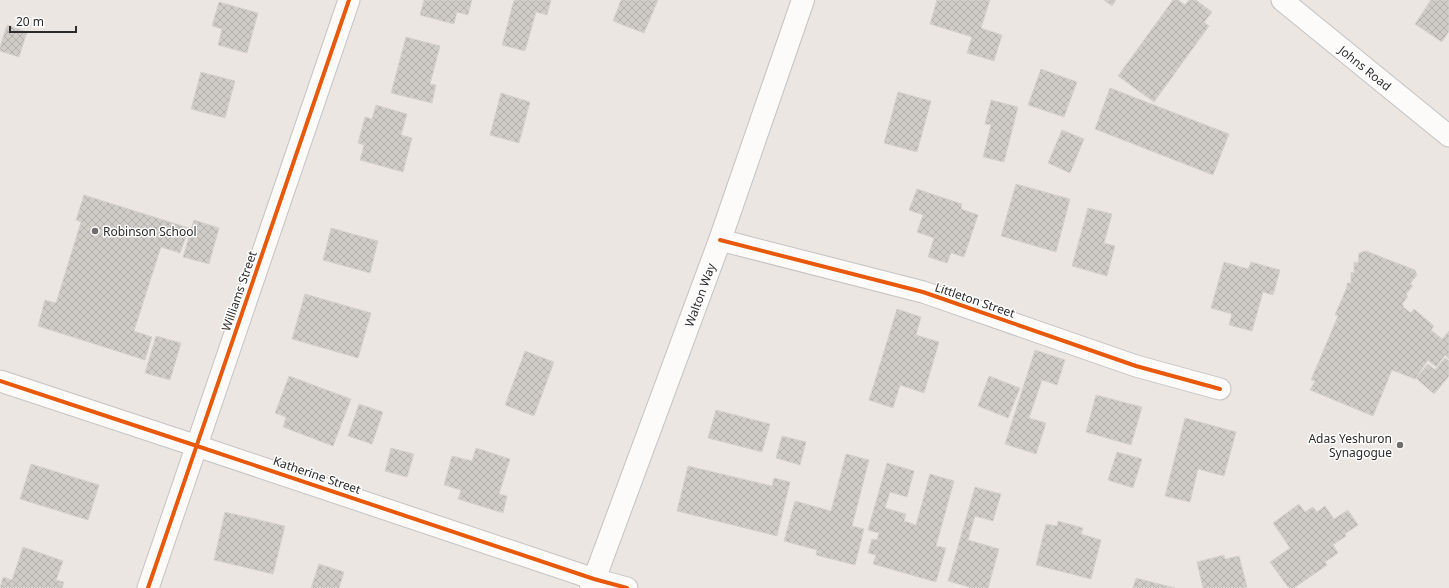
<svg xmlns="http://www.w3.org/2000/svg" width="1449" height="588" font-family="'Noto Sans',sans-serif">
<defs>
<pattern id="building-cross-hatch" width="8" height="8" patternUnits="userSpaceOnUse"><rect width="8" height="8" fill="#cfccc8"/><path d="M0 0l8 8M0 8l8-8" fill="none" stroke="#b2afac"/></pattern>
</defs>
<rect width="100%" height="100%" fill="#ebe6e1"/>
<path fill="url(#building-cross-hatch)" stroke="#d6d2cd" d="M 424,0 L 472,0 L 468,15 L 457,12 L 454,24 L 420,15 Z
M 514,0 L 551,0 L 547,15 L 536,12 L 525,51 L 502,45 Z
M 621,0 L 658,0 L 644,33 L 613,21 Z
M 937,0 L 990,0 L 981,28 L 1002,35 L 994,61 L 967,53 L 972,37 L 930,24 Z
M 1104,0 L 1116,0 L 1112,6 Z
M 1173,0 L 1178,0 L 1185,5 L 1189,0 L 1196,0 L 1212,12 L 1204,22 L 1209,26 L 1154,102 L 1118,76 Z
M 1431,0 L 1449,0 L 1449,31 L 1442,42 L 1415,24 Z
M 219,2 L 258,13 L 247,53 L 218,45 L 222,29 L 212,26 Z
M 7,25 L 27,32 L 19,57 L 0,51 L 0,47 Z
M 406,37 L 440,46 L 430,84 L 436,85 L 432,103 L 391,93 Z
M 1041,69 L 1077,82 L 1064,117 L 1028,105 Z
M 201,72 L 235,81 L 225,118 L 191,109 Z
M 1110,88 L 1229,134 L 1213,175 L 1095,129 Z
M 898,92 L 931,101 L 917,152 L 884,143 Z
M 501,93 L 530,102 L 519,143 L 490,135 Z
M 991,100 L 1018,107 L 1004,162 L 983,157 L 991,125 L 985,124 Z
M 376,105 L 407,114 L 401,135 L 412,138 L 403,172 L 360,160 L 364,145 L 358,143 L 365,117 L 372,119 Z
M 1062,130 L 1084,139 L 1070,173 L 1048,163 Z
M 1016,184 L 1070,199 L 1056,252 L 1001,236 Z
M 917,189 L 962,204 L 961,209 L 978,215 L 964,257 L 951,253 L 947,263 L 928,257 L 934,238 L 917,232 L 923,215 L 909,210 Z
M 84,195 L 189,228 L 180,253 L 161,247 L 134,331 L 152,337 L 145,360 L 38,326 L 45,300 L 56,303 L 81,222 L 76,220 Z
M 1088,208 L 1112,214 L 1104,243 L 1115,246 L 1107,276 L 1072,266 Z
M 194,220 L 219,228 L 209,264 L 183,257 Z
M 331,228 L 378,241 L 370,273 L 323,260 Z
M 1366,251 L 1415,270 L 1417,275 L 1410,284 L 1413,286 L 1406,294 L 1408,296 L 1402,304 L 1404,306 L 1403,307 L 1411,313 L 1414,309 L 1434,326 L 1431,330 L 1442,339 L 1449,331 L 1449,359 L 1445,355 L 1436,367 L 1428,360 L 1415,379 L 1392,370 L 1373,416 L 1310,390 L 1315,381 L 1311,380 L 1338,316 L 1335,315 L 1347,287 L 1347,283 L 1351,283 L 1351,272 L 1354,273 L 1354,262 L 1358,263 L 1359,253 Z
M 1224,262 L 1248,269 L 1251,262 L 1280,270 L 1273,295 L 1263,292 L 1252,331 L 1229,325 L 1232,314 L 1211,308 Z
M 305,294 L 371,313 L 358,358 L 292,339 Z
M 897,309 L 921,317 L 916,335 L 939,342 L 924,393 L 900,385 L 893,408 L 869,400 Z
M 156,336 L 181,343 L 170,380 L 145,373 Z
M 1035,350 L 1065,360 L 1057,385 L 1042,380 L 1029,418 L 1046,423 L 1036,454 L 1005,444 Z
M 525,351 L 554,362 L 534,416 L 505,405 Z
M 1445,358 L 1449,361 L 1449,376 L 1434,394 L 1416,378 L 1428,364 L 1435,370 Z
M 289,376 L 351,399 L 333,446 L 283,427 L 286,417 L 275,413 Z
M 989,376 L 1020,388 L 1008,418 L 978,406 Z
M 1096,395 L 1142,407 L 1131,445 L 1086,432 Z
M 359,404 L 383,412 L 372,444 L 348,436 Z
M 716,410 L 770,424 L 762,452 L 708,438 Z
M 1185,418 L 1236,432 L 1224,476 L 1198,469 L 1190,502 L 1165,496 Z
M 782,436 L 806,442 L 800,465 L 776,458 Z
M 391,448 L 414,454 L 407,477 L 385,471 Z
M 476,448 L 510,459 L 499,494 L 507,496 L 503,513 L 458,499 L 461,490 L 444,485 L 452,456 L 472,461 Z
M 1117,452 L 1142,459 L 1133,488 L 1108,480 Z
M 846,454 L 869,460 L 852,526 L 864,529 L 855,565 L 816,555 L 817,550 L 784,541 L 795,501 L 831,511 Z
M 887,463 L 914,471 L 907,497 L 890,492 L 885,508 L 906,514 L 904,521 L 916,525 L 930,474 L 954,481 L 936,546 L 946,548 L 936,582 L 873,564 L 876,555 L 868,553 L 872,539 L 877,540 L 879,533 L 868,530 Z
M 31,464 L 99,485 L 88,520 L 20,499 Z
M 688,466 L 772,486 L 774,478 L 790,482 L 777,536 L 677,511 Z
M 975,487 L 1001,494 L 993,521 L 975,516 L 968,540 L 999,549 L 988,588 L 972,588 L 948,581 Z
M 1299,504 L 1305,512 L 1313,507 L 1317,512 L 1325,506 L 1334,519 L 1348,510 L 1358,525 L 1345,534 L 1346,536 L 1333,545 L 1338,553 L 1325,562 L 1327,565 L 1294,588 L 1290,588 L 1288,587 L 1270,562 L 1290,548 L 1273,523 Z
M 225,512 L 285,526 L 273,574 L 214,560 Z
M 1058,521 L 1083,528 L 1081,534 L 1101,540 L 1091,579 L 1036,565 L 1046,524 L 1057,526 Z
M 23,547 L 63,561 L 56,580 L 64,582 L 62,588 L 0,588 L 3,577 L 12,580 Z
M 1224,555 L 1225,559 L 1239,556 L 1247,587 L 1242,588 L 1203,588 L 1197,562 Z
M 319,564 L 344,572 L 339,588 L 311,588 Z
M 1136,578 L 1175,588 L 1133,588 Z"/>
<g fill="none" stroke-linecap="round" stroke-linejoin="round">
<defs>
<path id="street" d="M 1282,0 L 1449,136
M 720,240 L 923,292 L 1136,366 L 1220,389
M 0,381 L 197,446 L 594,579 L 627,588
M 148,588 L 349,0"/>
<path id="secondary" d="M 591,588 L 720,240 L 803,0"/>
</defs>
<use href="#street" stroke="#c4c2c3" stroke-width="23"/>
<use href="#secondary" stroke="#c4c2c3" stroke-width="24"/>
<use href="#street" stroke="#fcfbfa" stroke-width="21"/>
<use href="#secondary" stroke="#fcfbfa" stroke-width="22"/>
<defs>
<path id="cycleway" d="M 720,240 L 923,292 L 1136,366 L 1220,389
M 0,381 L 197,446 L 594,579 L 627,588
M 148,588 L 349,0"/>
</defs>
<use href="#cycleway" stroke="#fff" stroke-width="6"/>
<use href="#cycleway" stroke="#e8590c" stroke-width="4"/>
</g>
<g fill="#6f6d6b" stroke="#fff" stroke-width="1.5">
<circle cx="95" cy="231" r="4"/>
<circle cx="1400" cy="445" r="4"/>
</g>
<g text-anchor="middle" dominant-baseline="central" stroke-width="3" stroke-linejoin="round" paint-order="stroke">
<g font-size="12" fill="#2c2c2c" stroke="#fff">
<text transform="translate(1365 68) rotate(39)">Johns Road</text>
<text transform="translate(239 291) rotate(-71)">Williams Street</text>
<text transform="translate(700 295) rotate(-70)">Walton Way</text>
<text transform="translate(975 300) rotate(19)">Littleton Street</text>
<text transform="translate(317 475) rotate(19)">Katherine Street</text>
</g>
<g font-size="12" fill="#2c2c2c" stroke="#fff" text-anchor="start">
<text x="103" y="231">Robinson School</text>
<text x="1392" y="438" text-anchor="end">Adas Yeshuron<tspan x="1392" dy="14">Synagogue</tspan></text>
</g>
</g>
<path d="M10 26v6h66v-6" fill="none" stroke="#2c2c2c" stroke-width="2"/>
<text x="16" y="26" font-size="12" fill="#2c2c2c" stroke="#ffffff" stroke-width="3" paint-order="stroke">20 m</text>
</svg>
